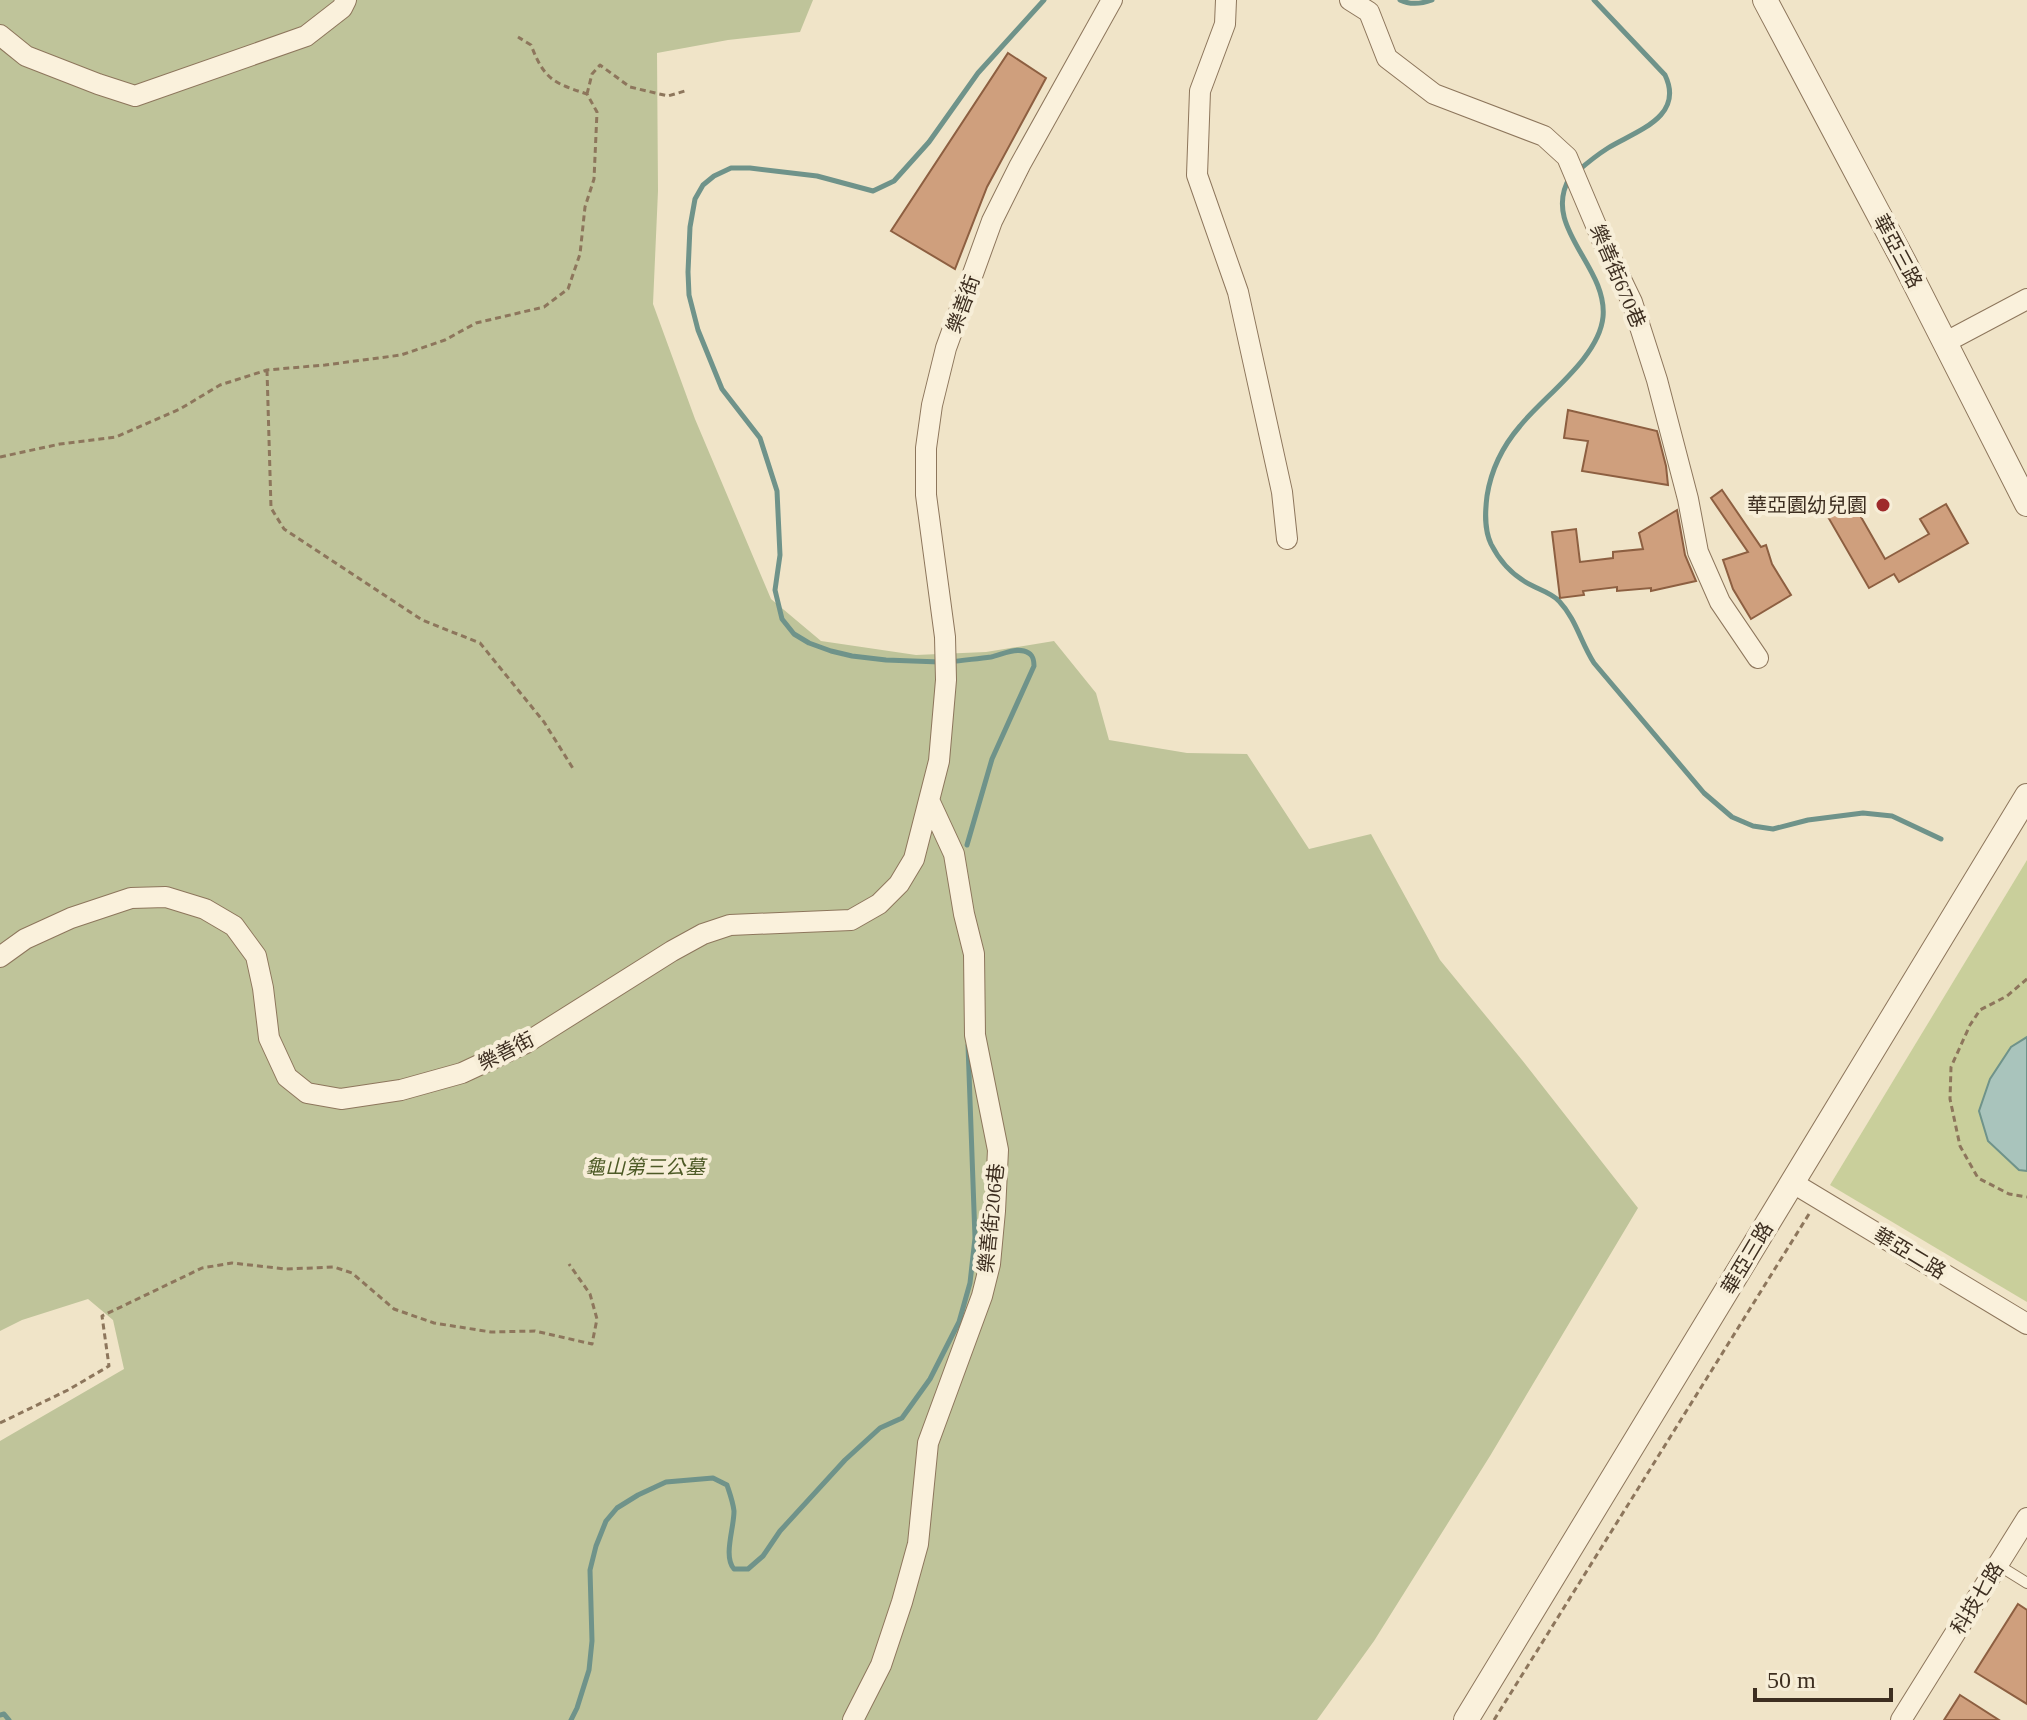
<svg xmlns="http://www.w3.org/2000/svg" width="2027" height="1720" font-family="'Times New Roman','Noto Sans TC',serif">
<rect width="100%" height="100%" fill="#f0e4c8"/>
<path fill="#c9cf9b" d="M 2027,860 L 2027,1302 L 1830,1185 Z"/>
<path fill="#bfc49a" d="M 0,0 L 813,0 L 800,32 L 728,40 L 657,53 L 658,191 L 653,304 L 695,419 L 771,599 L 821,641 L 916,655 L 986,652 L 1054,641 L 1096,693 L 1109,740 L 1187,753 L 1247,754 L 1309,849 L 1371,834 L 1440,960 L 1522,1060 L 1638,1208 L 1490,1456 L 1374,1641 L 1317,1720 L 0,1720 L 0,1441 L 124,1369 L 113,1320 L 88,1299 L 22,1320 L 0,1331 Z"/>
<path fill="#a9c4bc" stroke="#6f938a" stroke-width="2" d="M 2027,1037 L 2027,1171 L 2019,1170 L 1988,1141 L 1979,1111 L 1990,1079 L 2011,1047 Z"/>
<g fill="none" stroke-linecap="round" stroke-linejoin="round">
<path stroke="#6f938a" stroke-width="5" d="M 1400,0 C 1410,5 1421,4 1432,0
M 1578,171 C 1587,163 1597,155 1608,148 C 1636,131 1685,117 1665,75 L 1594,0
M 1570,177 C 1540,227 1608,266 1603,317 C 1599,358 1544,396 1520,426 C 1502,447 1491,470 1487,496 C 1485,512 1484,529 1491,544 C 1500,562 1514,577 1533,586 C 1541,590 1553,594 1559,601 C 1576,619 1581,643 1594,663 L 1704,793 L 1732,817 L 1753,826 L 1773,829 L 1808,820 L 1863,813 L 1892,816 L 1941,839
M 940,662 L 886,660 L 852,656 L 831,651 L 809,643 L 794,634 L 782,619 L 775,590 L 780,555 L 777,491 L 760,438 L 722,389 L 698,330 L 689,295 L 688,272 L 690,227 L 695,199 L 703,185 L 714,176 L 731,168 L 750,168 L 817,176 L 873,191 L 894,181 L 929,142 L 978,73 L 1044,0
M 950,662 C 963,660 977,659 991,657 C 1001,655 1013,648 1024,651 C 1032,653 1034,658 1034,666 L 992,759 L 967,845
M 0,1715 L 4,1714 L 9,1720
M 571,1720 L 577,1708 L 589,1670 L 592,1641 L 590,1570 L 596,1546 L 606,1521 L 617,1508 L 638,1495 L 666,1482 L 713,1478 L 727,1485 C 730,1494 733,1502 734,1511 C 734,1529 723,1556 734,1569 L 748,1569 L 763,1556 L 780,1531 L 845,1460 L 880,1428 L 902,1418 L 930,1379 L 959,1322 L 970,1283 L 975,1238 L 968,1045"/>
</g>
<path fill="#cf9f7d" stroke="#8d5f41" stroke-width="2" d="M 1008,53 L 1046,78 L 987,187 L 955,269 L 891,231 Z
M 1568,410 L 1657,431 L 1666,466 L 1668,485 L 1582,471 L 1588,441 L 1564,438 Z
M 1722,490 L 1761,547 L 1766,545 L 1772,564 L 1791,595 L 1751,619 L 1733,589 L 1723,560 L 1748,552 L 1711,498 Z
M 1853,503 L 1885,559 L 1929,534 L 1920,519 L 1946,504 L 1968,543 L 1899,582 L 1894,574 L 1869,588 L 1828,517 Z
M 1677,510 L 1685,555 L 1696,581 L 1651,591 L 1651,588 L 1617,591 L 1617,587 L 1583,591 L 1584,595 L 1560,598 L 1552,532 L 1576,529 L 1580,562 L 1613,558 L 1613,552 L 1643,549 L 1639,533 Z
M 2018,1604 L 2027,1610 L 2027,1704 L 1975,1672 Z
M 1960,1695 L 1999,1720 L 1944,1720 Z"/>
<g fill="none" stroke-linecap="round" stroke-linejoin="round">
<defs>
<path id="service" d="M 1998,1565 L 2027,1583"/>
<path id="minor" d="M 1226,0 L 1225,24 L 1200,91 L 1197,175 L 1238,292 L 1282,492 L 1287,539
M 1350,0 L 1369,12 L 1387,58 L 1434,94 L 1544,136 L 1567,157 L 1603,242 L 1632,302 L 1657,380 L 1688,499 L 1698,552 L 1720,602 L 1758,658
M 0,35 L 26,56 L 98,84 L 135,96 L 306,36 L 342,8 L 346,0
M 1946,342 L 2027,299
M 0,957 L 25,939 L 71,918 L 131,898 L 166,897 L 205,909 L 234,926 L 256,956 L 263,988 L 269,1038 L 287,1077 L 307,1093 L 341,1099 L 401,1090 L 462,1073 L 526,1043 L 672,951 L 703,934 L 730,925 L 851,920 L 879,904 L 899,884 L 914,859 L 939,761 L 946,680 L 945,637 L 926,495 L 926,448 L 932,405 L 946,348 L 992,221 L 1020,165 L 1112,0
M 1793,1183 L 2027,1324
M 853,1720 L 881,1665 L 902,1602 L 918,1544 L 928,1443 L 982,1296 L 990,1264 L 995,1211 L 998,1150 L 975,1035 L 974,954 L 964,914 L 954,854 L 929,800
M 1901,1720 L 2027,1518"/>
<path id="tertiary" d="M 1765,0 L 1903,260 L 2027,504
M 1466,1720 L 2027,796"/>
</defs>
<use href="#service" stroke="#8d765c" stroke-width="12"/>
<use href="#minor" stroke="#8d765c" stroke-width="22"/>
<use href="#tertiary" stroke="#8d765c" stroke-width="26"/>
<path stroke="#8d765c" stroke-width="3" stroke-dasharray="6 4" stroke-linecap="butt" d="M 587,94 L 592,74 L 600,65 L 630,87 L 668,96 L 688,90
M 267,370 L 271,508 L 284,529 L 422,620 L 480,643 L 544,722 L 574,770
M 0,457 L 60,444 L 116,437 L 180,409 L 220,385 L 267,370 L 325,365 L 401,355 L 445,340 L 476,323 L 544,307 L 568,289 L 580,254 L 585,207 L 594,179 L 597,112 L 587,94 C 553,83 544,79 531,45 L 518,37
M 2027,979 L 2007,996 L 1980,1010 L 1970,1025 L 1951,1067 L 1950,1099 L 1960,1146 L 1978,1178 L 2009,1194 L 2027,1197
M 0,1423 L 68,1390 L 109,1366 L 102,1316 L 202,1268 L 232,1263 L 286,1269 L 334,1267 L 352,1273 L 394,1309 L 434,1323 L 491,1332 L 535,1331 L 592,1344 L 597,1319 L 590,1294 L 569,1264
M 1494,1720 L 1809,1214"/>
<use href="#service" stroke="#faf1dc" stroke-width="10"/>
<use href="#minor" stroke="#faf1dc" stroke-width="20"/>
<use href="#tertiary" stroke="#faf1dc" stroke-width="24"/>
</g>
<circle fill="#9e2a2b" stroke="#f7eed8" stroke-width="3" cx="1883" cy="505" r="8"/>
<g text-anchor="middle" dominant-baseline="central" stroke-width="8" stroke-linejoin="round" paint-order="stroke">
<g font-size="20" fill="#3d2e20" stroke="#f7eed8">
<text transform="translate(1898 251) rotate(62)">華亞三路</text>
<text transform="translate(1618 276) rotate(67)">樂善街670巷</text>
<text transform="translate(963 304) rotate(-70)">樂善街</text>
<text transform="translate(506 1051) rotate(-27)">樂善街</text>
<text transform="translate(991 1218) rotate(-84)">樂善街206巷</text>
<text transform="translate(1910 1253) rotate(31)">華亞二路</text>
<text transform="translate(1747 1258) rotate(-59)">華亞三路</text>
<text transform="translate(1977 1598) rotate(-58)">科技七路</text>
</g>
<g font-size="20" fill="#3d2e20" stroke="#f7eed8" text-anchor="end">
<text x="1867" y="505">華亞園幼兒園</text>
</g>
<g font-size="20" font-style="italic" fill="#4d5a26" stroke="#f7eed8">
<text x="645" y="1167">龜山第三公墓</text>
</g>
</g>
<path d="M1755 1688v12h136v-12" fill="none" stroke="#3d2e20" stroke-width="4"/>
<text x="1767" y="1688" font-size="24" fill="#3d2e20" stroke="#f7eed8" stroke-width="6" paint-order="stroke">50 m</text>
</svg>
